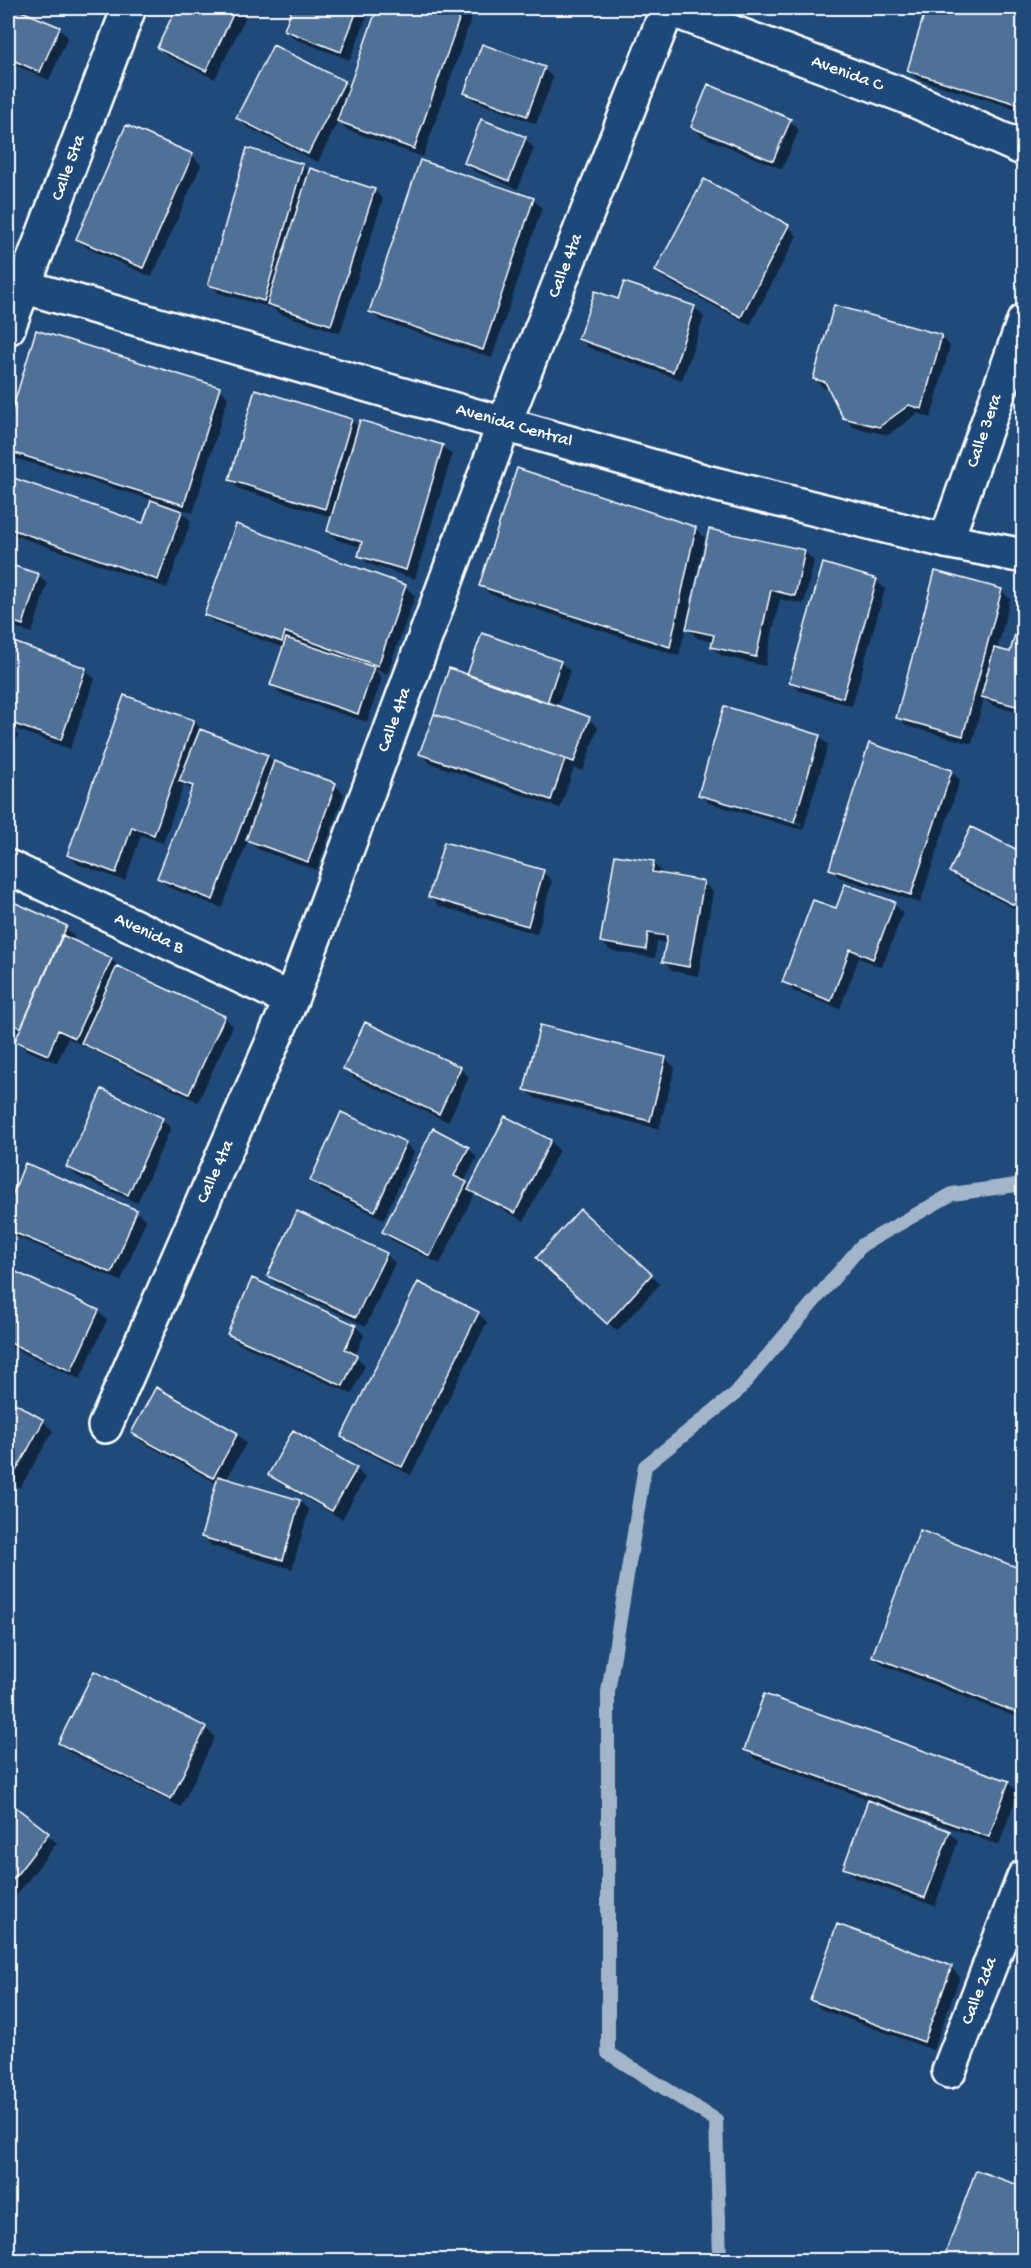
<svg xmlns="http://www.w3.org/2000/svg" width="1031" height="2268" font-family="'Gochi Hand',sans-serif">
<rect width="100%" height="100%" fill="#1f4a7a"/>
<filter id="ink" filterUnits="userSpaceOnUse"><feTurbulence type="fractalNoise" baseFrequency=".0167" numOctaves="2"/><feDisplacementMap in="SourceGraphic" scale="12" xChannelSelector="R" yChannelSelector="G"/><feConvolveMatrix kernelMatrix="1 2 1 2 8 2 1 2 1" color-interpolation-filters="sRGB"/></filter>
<g filter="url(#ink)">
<path fill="#0007" fill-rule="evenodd" d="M 8,8 L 59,28 L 68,37 L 49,80 L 8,62 Z
M 177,8 L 250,8 L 215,79 L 167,56 L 158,47 Z
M 294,8 L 370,8 L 350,60 L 295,39 L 285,30 Z
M 378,8 L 475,8 L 423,157 L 348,130 L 338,121 L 318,162 L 247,127 L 238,118 L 344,82 L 350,88 Z
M 840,8 L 860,8 L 859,13 Z
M 901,8 L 1024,8 L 1024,111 L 918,79 L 909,70 L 925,16 Z
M 544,69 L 553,78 L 536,124 L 475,101 L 465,92 Z
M 790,121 L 799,130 L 782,169 L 702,136 L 692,127 Z
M 525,139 L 534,148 L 518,189 L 474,171 L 465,162 Z
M 192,155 L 201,165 L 152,277 L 87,248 L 78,239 Z
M 302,165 L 310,173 L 374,190 L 383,199 L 340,333 L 278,313 L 273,308 L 219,293 L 210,284 Z
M 704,181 L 788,226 L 797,236 L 750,325 L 666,280 L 656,271 Z
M 533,199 L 542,208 L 492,358 L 380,320 L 371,311 Z
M 624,284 L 695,308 L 704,317 L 682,380 L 589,348 L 579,338 L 619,301 Z
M 37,332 L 219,388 L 228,397 L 193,513 L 178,508 L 191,521 L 167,588 L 8,533 L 8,477 L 144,525 L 153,500 L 11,457 L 8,454 L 8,430 Z
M 941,336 L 950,346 L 931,418 L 918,413 L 888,435 L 853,427 L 844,417 L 830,390 L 824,388 L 815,379 Z
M 351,420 L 359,428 L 442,446 L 452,455 L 415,579 L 369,564 L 360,555 L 362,547 L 337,540 L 328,530 L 332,517 L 239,489 L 230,480 Z
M 518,470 L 696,529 L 705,538 L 690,604 L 693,605 L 710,531 L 805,552 L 814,561 L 804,604 L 780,599 L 765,666 L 722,656 L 713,647 L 714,642 L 697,638 L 686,626 L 679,656 L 490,594 L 481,585 Z
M 8,566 L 38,575 L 47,584 L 32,633 L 8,625 Z
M 876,580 L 885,589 L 852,706 L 800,691 L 791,682 Z
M 405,586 L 415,596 L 387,674 L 374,669 L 382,678 L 367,722 L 281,694 L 272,685 L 284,648 L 215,623 L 205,614 Z
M 1001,590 L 1010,599 L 997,650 L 1011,653 L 1024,627 L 1024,714 L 992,705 L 984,698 L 972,744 L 907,726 L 898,717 Z
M 8,642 L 85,670 L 95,679 L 70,749 L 10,727 L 18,735 L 8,768 Z
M 560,662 L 570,671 L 557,708 L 589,719 L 598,728 L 583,771 L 574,768 L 560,808 L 430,763 L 421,754 L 450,670 L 468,676 Z
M 193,721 L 203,730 L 267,756 L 274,762 L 335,785 L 344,794 L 317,870 L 257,849 L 248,840 L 222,908 L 168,887 L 159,877 L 192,791 L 184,784 L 163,843 L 141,835 L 125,881 L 78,864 L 69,855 Z
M 819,736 L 828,745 L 803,830 L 709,803 L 700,794 ZM 709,796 L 802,823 L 801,826 L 709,799 Z
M 951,771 L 960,780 L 920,903 L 839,877 L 830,868 Z
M 1024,854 L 1024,913 L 960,881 L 951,872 Z
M 653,863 L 662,872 L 662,875 L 704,883 L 713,892 L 698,976 L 673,971 L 664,962 L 667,943 L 657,941 L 655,958 L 611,951 L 602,942 Z
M 543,872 L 552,881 L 537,934 L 439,906 L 430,897 Z
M 8,901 L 66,928 L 75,937 L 73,941 L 111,959 L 120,968 L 224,1017 L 233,1026 L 198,1102 L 68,1038 L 57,1063 L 26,1050 L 17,1041 L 21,1032 L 8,1026 Z
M 894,904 L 903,913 L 882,967 L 859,958 L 840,1009 L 793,991 L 784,981 L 837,910 Z
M 666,1059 L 675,1068 L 659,1129 L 535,1098 L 526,1089 Z
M 460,1068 L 469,1077 L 448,1122 L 354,1078 L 345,1069 Z
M 162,1119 L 171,1128 L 137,1203 L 77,1176 L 68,1167 Z
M 550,1141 L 559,1150 L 524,1221 L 474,1194 L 440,1264 L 393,1241 L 384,1232 L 468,1148 L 477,1157 L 464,1182 L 471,1188 Z
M 405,1143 L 414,1152 L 384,1219 L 321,1190 L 311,1181 Z
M 26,1165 L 136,1211 L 146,1220 L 121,1281 L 8,1233 L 8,1210 Z
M 386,1254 L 395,1263 L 366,1326 L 278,1285 L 268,1276 Z
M 547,1267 L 651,1275 L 660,1284 L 617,1331 Z
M 14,1272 L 98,1311 L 107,1320 L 80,1379 L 8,1346 L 8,1287 Z
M 478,1313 L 487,1322 L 411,1475 L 352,1445 L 343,1436 Z
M 355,1326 L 364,1335 L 355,1356 L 365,1365 L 352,1394 L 238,1343 L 229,1334 Z
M 8,1401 L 43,1421 L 53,1431 L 20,1488 L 8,1481 Z
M 132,1433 L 237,1434 L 246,1443 L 226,1480 L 300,1501 L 309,1510 L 292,1569 L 212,1546 L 203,1537 L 218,1484 L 142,1442 Z
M 356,1469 L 365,1478 L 342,1519 L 279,1483 L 269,1474 Z
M 1024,1571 L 1024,1720 L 883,1665 L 873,1655 Z
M 8,1599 L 14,1605 L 8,1617 Z
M 765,1696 L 1008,1783 L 1018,1792 L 999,1845 L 755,1759 L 746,1749 Z
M 205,1728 L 215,1737 L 181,1807 L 69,1752 L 60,1743 Z
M 8,1803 L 57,1843 L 12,1901 L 8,1897 Z
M 949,1832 L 958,1841 L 935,1906 L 854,1877 L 845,1867 Z
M 951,1968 L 960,1977 L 933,2050 L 821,2009 L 812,2000 Z
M 977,2172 L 1024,2189 L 1024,2260 L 944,2260 Z"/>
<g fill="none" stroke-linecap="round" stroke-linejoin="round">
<path stroke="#a3b5c8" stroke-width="14" d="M 720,2260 L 716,2120 L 608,2053 L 608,1692 L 645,1466 L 735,1394 L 862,1245 L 952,1194 L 1024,1184"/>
</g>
<path fill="#507197" stroke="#fff" stroke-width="1.5" d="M 8,8 L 14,8 L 60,27 L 40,72 L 8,58 Z
M 176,8 L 236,8 L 206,71 L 157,48 Z
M 292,8 L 358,8 L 341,52 L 284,30 Z
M 377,8 L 463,8 L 414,149 L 337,121 Z
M 926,8 L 1024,8 L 1024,106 L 907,71 Z
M 482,44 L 545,67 L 527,116 L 464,93 Z
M 273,45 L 345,81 L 308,154 L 236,118 Z
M 708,84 L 791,119 L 773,161 L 691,127 Z
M 481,119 L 526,137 L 509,181 L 464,163 Z
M 126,125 L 193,154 L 143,268 L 76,239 Z
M 247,148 L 303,164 L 264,301 L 208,285 Z
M 420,160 L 534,198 L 483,350 L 369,312 Z
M 310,168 L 375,189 L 331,325 L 267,304 Z
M 704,179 L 789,225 L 741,317 L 655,271 Z
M 624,282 L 695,306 L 673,372 L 578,339 L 595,291 L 618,299 Z
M 834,305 L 942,335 L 922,409 L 909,405 L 879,427 L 843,418 L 825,382 L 813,379 Z
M 36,330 L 220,387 L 184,505 L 8,451 L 8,424 Z
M 255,389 L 352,419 L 325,509 L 229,480 Z
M 360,420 L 443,445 L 406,570 L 358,556 L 362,542 L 327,531 Z
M 517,468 L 696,527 L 670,647 L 479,586 Z
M 8,476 L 143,523 L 151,500 L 182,511 L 158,580 L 8,528 Z
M 236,524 L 406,585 L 378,666 L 285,632 L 282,642 L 204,615 Z
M 709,529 L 805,550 L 795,596 L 771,590 L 756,657 L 711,647 L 714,635 L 686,629 Z
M 823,563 L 877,579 L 843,698 L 789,682 Z
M 8,564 L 39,574 L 23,625 L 8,620 Z
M 935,571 L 1002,589 L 963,736 L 896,718 Z
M 1018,623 L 1024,625 L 1024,708 L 981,697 L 994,648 L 1010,652 Z
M 482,633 L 561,661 L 547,703 L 467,675 Z
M 286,638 L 374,667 L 358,714 L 270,685 Z
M 8,640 L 86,668 L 61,740 L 8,722 Z
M 449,668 L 590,717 L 574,762 L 434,714 Z
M 124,695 L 194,720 L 154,835 L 132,827 L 116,873 L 67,855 Z
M 724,706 L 820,735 L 794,822 L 698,795 Z
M 434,714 L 565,759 L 551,800 L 419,754 Z
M 200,729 L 268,755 L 213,900 L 157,878 L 193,786 L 179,781 Z
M 869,743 L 952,770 L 911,895 L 829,869 Z
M 274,761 L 336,783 L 308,862 L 246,840 Z
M 971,827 L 1024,853 L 1024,885 L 1014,905 L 949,872 Z
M 444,842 L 544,870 L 528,926 L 428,897 Z
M 615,855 L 654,861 L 652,872 L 704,881 L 689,967 L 662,962 L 667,936 L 648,933 L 646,950 L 600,942 Z
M 845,884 L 895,902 L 873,959 L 850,949 L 831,1001 L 782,982 L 813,900 L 836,908 Z
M 9,900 L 67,926 L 21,1028 L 8,1022 Z
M 62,935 L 112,958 L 75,1038 L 58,1030 L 48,1055 L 15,1041 Z
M 117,966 L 225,1016 L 189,1094 L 81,1043 Z
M 365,1022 L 461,1067 L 439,1114 L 343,1069 Z
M 540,1025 L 666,1057 L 650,1121 L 524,1090 Z
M 102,1089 L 163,1118 L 128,1195 L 66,1167 Z
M 341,1112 L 406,1142 L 375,1211 L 310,1181 Z
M 505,1116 L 551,1140 L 515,1213 L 468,1190 Z
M 433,1128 L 469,1147 L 454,1176 L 467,1182 L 430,1256 L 382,1232 Z
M 25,1163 L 137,1210 L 112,1273 L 8,1230 L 8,1206 Z
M 580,1209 L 652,1274 L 607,1324 L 536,1258 Z
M 297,1211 L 387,1253 L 356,1317 L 267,1276 Z
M 14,1271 L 99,1310 L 71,1371 L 8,1342 L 8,1284 Z
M 252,1278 L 356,1325 L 345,1349 L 357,1355 L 343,1386 L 227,1334 Z
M 418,1282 L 479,1312 L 402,1467 L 341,1437 Z
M 156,1387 L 238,1433 L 213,1478 L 131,1433 Z
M 8,1399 L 44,1420 L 11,1480 L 8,1478 Z
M 293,1430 L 357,1468 L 332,1511 L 268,1475 Z
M 218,1476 L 300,1500 L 283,1560 L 201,1537 Z
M 920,1530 L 1024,1570 L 1023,1715 L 872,1656 Z
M 94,1671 L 206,1727 L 171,1799 L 58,1743 Z
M 764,1694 L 1009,1781 L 989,1837 L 744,1750 Z
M 868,1800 L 950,1831 L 925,1898 L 843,1868 Z
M 8,1801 L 49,1833 L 8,1886 Z
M 837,1924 L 952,1966 L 924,2042 L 810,2000 Z
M 976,2170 L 1024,2187 L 1024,2260 L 943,2260 Z"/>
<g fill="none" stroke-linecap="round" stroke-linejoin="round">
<defs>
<path id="minor" d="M 667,8 L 902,95 L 1024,149
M 8,328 L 129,8
M 946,541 L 1024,321
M 8,867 L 291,1000
M 105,1426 L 291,1000 L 504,424 L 668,8
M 949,2071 L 1024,1877"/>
<path id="tertiary" d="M 8,282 L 710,483 L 946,541 L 1024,556"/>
</defs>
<use href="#minor" stroke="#fff" stroke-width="38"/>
<use href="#tertiary" stroke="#fff" stroke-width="38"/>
<use href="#minor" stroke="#1f4a7a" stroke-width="33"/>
<use href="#tertiary" stroke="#1f4a7a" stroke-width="33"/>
</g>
</g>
<g text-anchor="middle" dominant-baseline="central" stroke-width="4.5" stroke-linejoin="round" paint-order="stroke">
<g font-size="18" fill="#fff" stroke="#1f4a7a">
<text transform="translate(847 74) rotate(20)">Avenida C</text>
<text transform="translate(69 168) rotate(-70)">Calle 5ta</text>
<text transform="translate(566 266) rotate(-69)">Calle 4ta</text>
<text transform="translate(514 426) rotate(16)">Avenida Central</text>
<text transform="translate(985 431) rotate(-71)">Calle 3era</text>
<text transform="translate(395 720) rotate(-70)">Calle 4ta</text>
<text transform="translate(149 934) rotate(25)">Avenida B</text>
<text transform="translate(216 1172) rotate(-66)">Calle 4ta</text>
<text transform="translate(980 1991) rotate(-69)">Calle 2da</text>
</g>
</g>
<rect width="1031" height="2268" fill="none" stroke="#1f4a7a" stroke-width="30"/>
<rect x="15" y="15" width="1001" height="2238" fill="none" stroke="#fff" stroke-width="2" filter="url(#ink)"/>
</svg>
